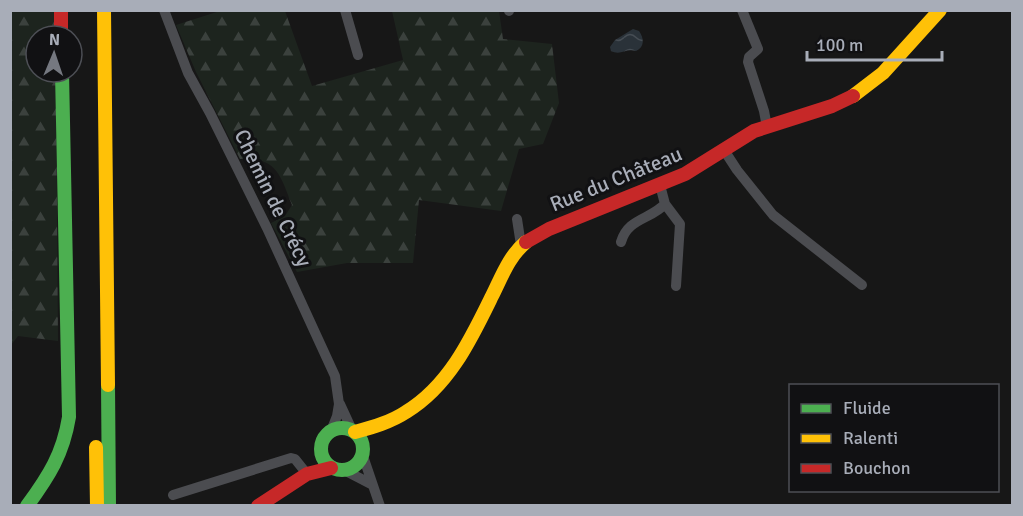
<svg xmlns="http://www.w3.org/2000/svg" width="1023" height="516" font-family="Signika,sans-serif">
<defs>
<pattern id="forest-firs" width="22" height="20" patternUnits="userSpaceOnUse" patternTransform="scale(1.5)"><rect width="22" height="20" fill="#1d241e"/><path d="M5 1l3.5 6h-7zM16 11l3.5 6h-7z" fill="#3b413d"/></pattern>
<pattern id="water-waves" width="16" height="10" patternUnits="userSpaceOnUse" patternTransform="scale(1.5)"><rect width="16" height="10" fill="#2a3239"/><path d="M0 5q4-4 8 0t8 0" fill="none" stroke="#464d54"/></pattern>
</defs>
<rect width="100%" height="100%" fill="#171717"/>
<path fill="url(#forest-firs)" d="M 11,11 L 56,11 L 56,36 L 36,36 L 36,72 L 56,72 L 58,341 L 18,336 L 11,345 Z
M 220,11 L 285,11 L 312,86 L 403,60 L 392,11 L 499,11 L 503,39 L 552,44 L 559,103 L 543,144 L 519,149 L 501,211 L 419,200 L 413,263 L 347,263 L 297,272 L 271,223 L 285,216 L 292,205 C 280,175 277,157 240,159 L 196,72 L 176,25 Z"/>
<path fill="url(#water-waves)" d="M 633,29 L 639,31 C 644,38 645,47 636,51 C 625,48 621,56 611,51 L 610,47 L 615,40 Z"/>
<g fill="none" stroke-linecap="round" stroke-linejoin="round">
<path stroke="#4b4c50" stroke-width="10" d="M 164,10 L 188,73 L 210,113 L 267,228 L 335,376 L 339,404 L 337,416 L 331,431
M 345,10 L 358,55
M 742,10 L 758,49 L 749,57 L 748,62 L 764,111 L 767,127
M 509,11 L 509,10
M 724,150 L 737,170 L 773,215 L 862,285
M 665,204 L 680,224 L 676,286
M 517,219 L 521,245
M 621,242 C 628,218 650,220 665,204 L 660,185
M 340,404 L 352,430
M 363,456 L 380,506
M 346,471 L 371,484
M 173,495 L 291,458 L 295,459 L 307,474"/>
<path stroke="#4caf50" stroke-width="14" d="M 108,385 L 109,506
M321 449a21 21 0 1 1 42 0a21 21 0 1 1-42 0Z
M 27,506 C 49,476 63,454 69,417 L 62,72"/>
<path stroke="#ffc107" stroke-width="14" d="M 104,10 L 108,385
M 853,96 L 883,73 L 940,10
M 355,432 C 373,427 391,422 406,412 C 449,386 471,339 492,296 C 502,276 509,256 526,242
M 96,447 L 97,506"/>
<path stroke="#c62828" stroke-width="14" d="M 61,10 L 61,36
M 526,242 L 549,229 L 685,174 L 754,131 L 832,106 L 853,96
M 258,506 L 307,474 L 331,468"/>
</g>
<g text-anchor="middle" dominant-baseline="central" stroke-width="6" stroke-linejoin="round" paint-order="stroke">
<g font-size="21" fill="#a8adb8" stroke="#111113">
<text transform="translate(616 179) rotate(-22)">Rue du Château</text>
<text transform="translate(273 198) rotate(64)">Chemin de Crécy</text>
</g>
</g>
<rect width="1023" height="516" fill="none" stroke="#a8adb8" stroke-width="24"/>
<rect x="789" y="384" width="210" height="108" fill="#111113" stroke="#4d4f55" stroke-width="1.5"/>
<rect x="801" y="404" width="30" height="9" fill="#4caf50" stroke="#4d4f55" stroke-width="1.5"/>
<text x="843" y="414" font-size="18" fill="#a8adb8">Fluide</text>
<rect x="801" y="434" width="30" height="9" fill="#ffc107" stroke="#4d4f55" stroke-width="1.5"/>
<text x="843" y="444" font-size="18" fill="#a8adb8">Ralenti</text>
<rect x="801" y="464" width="30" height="9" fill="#c62828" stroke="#4d4f55" stroke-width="1.5"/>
<text x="843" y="474" font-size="18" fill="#a8adb8">Bouchon</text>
<g transform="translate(54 54) rotate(2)"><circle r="28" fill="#111113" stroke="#4d4f55" stroke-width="1.5"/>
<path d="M0-4.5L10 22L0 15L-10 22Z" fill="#757880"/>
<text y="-9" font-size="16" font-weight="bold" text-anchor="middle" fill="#a8adb8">N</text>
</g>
<path d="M807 51v9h135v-9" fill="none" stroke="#a8adb8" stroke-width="3"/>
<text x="816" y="51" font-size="18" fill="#a8adb8" stroke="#111113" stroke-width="4.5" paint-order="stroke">100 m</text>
</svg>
